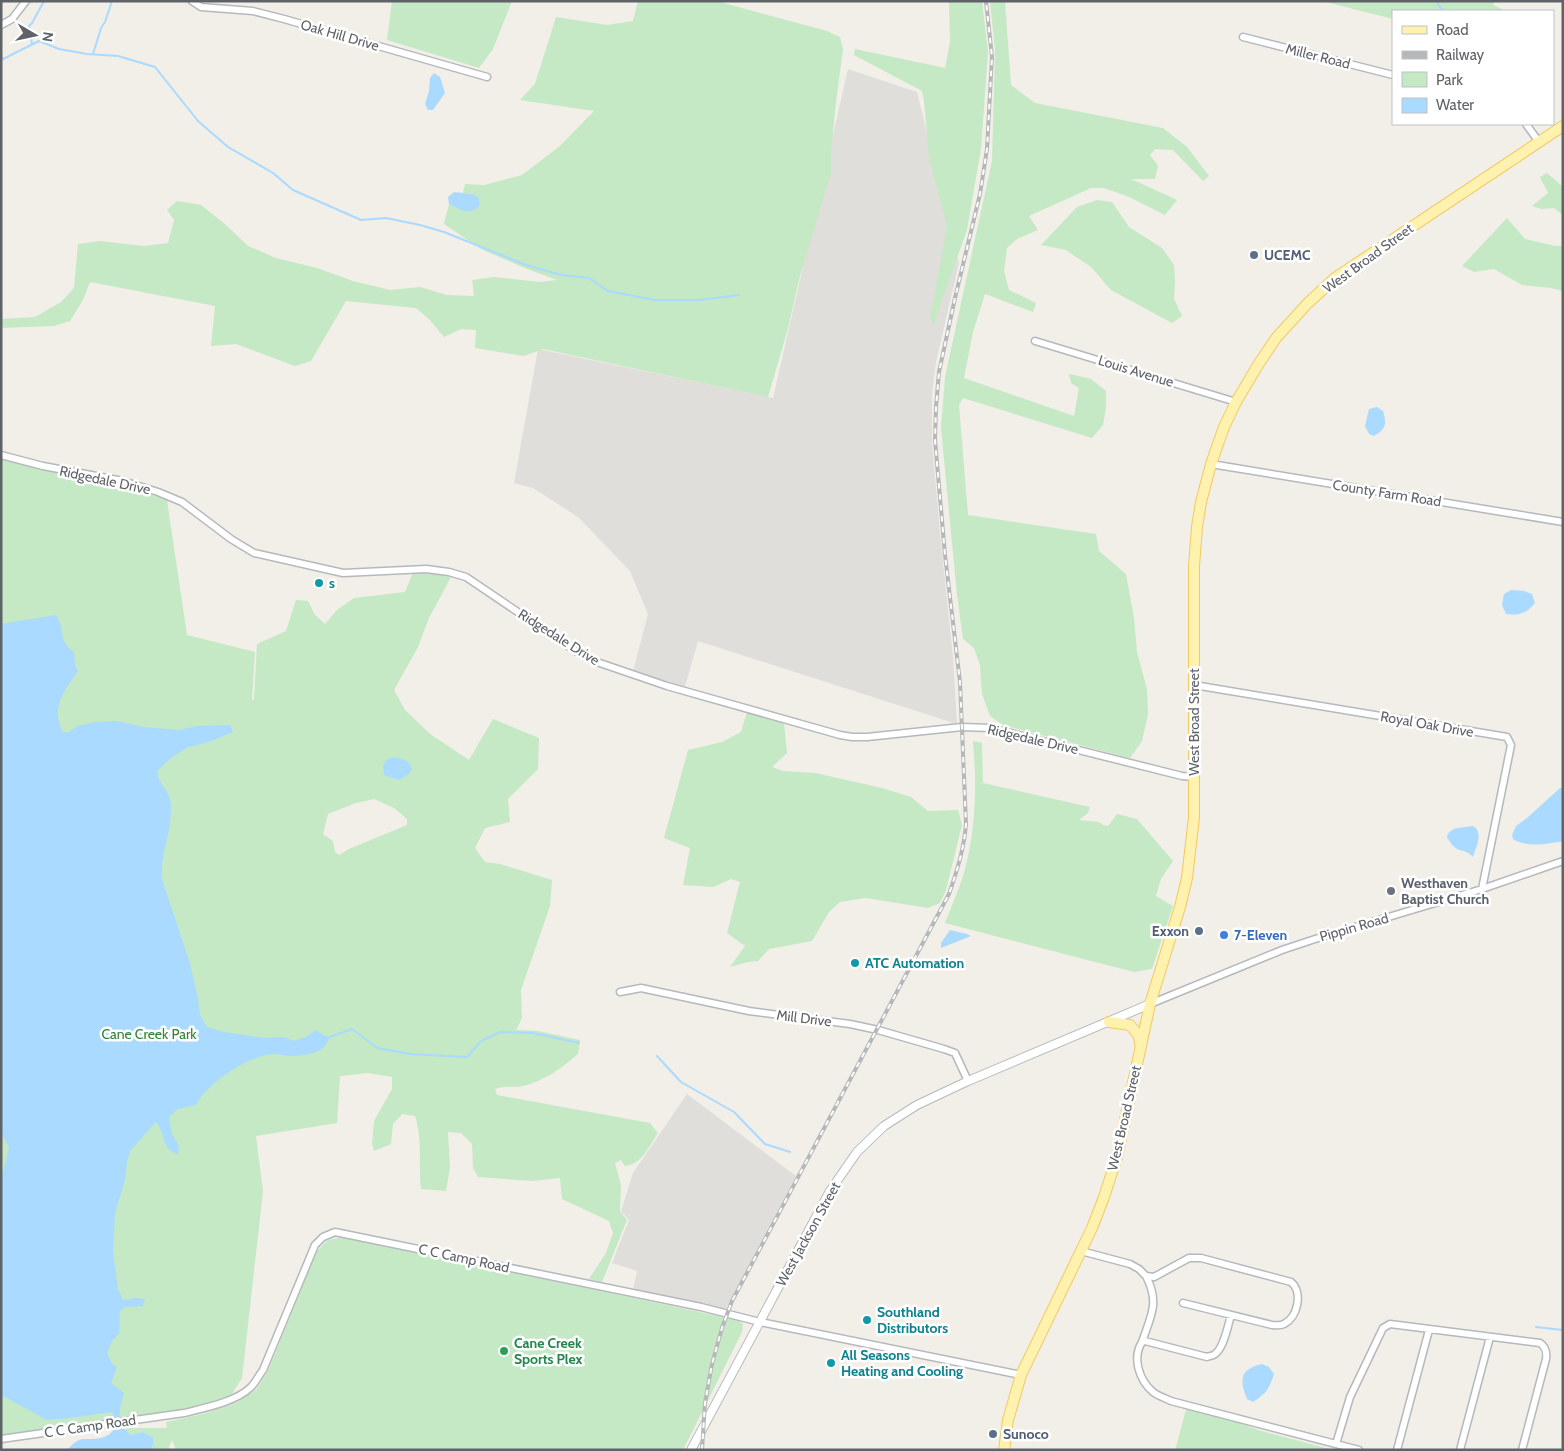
<svg xmlns="http://www.w3.org/2000/svg" width="1564" height="1451" font-family="Cabin,sans-serif">
<rect width="100%" height="100%" fill="#f1efe8"/>
<path fill="#e0deda" d="M 848,69 L 917,92 L 959,263 L 936,362 L 932,393 L 932,442 L 940,533 L 953,657 L 957,724 L 698,641 L 685,687 L 633,671 L 648,614 L 630,571 L 578,517 L 533,488 L 514,483 L 538,349 L 773,398 Z
M 687,1094 L 796,1176 L 726,1309 L 633,1290 L 637,1271 L 612,1263 L 629,1220 L 621,1211 L 633,1173 Z"/>
<path fill="#c5e8c5" fill-rule="evenodd" d="M 392,1 L 512,1 L 493,49 L 479,68 L 387,40 Z
M 638,1 L 720,2 L 827,31 L 840,37 L 843,49 L 836,102 L 831,152 L 831,173 L 800,276 L 787,332 L 768,397 L 543,349 L 524,356 L 475,348 L 476,330 L 461,329 L 444,337 L 430,320 L 416,308 L 346,301 L 311,361 L 295,366 L 236,344 L 211,346 L 215,306 L 90,282 L 83,300 L 70,321 L 54,326 L 1,328 L 1,319 L 35,317 L 61,302 L 74,288 L 78,244 L 100,241 L 144,246 L 168,243 L 174,220 L 167,210 L 177,201 L 201,205 L 225,224 L 248,246 L 276,258 L 317,268 L 353,281 L 390,290 L 420,287 L 447,295 L 474,296 L 472,280 L 494,277 L 540,282 L 557,280 L 522,267 L 481,249 L 444,224 L 449,204 L 458,209 L 472,194 L 463,193 L 465,184 L 484,185 L 522,175 L 560,146 L 594,111 L 520,100 L 535,84 L 556,17 L 607,25 L 633,21 Z
M 949,1 L 982,1 L 988,52 L 981,149 L 967,230 L 933,326 L 930,317 L 947,227 L 929,158 L 924,101 L 922,91 L 854,55 L 855,49 L 945,68 L 950,42 Z
M 990,1 L 1005,1 L 1011,85 L 1035,103 L 1163,128 L 1187,147 L 1209,176 L 1203,181 L 1173,150 L 1155,149 L 1150,155 L 1158,166 L 1155,179 L 1131,179 L 1177,200 L 1165,215 L 1129,197 L 1104,188 L 1091,188 L 1029,216 L 1038,230 L 1017,239 L 1007,248 L 1004,271 L 1009,290 L 1036,303 L 1033,312 L 985,294 L 973,332 L 964,378 L 1074,416 L 1079,388 L 1071,383 L 1069,374 L 1091,379 L 1106,391 L 1106,407 L 1103,425 L 1092,438 L 963,398 L 959,405 L 968,515 L 1096,534 L 1099,551 L 1126,574 L 1134,618 L 1137,652 L 1147,689 L 1148,714 L 1142,741 L 1130,758 L 1003,725 L 990,716 L 982,694 L 980,665 L 974,648 L 963,639 L 957,595 L 941,428 L 945,377 L 992,161 L 995,50 Z
M 1322,1 L 1495,1 L 1493,5 L 1506,11 L 1393,11 L 1393,19 Z
M 1547,173 L 1563,187 L 1563,215 L 1554,208 L 1541,209 L 1532,206 L 1548,193 L 1540,177 Z
M 1097,200 L 1112,202 L 1129,227 L 1162,248 L 1174,265 L 1175,281 L 1174,299 L 1182,316 L 1172,323 L 1111,290 L 1091,267 L 1066,250 L 1041,245 L 1077,207 Z
M 1507,218 L 1525,239 L 1555,246 L 1563,246 L 1563,291 L 1551,288 L 1522,285 L 1494,269 L 1474,272 L 1462,266 Z
M 1,459 L 55,472 L 113,482 L 167,500 L 187,635 L 255,652 L 252,700 L 254,699 L 257,644 L 286,631 L 296,600 L 308,601 L 315,615 L 325,624 L 337,610 L 354,598 L 405,592 L 413,572 L 436,574 L 451,577 L 429,618 L 418,647 L 394,690 L 405,710 L 430,734 L 469,760 L 493,719 L 539,738 L 538,769 L 508,799 L 510,822 L 485,828 L 475,848 L 485,862 L 500,864 L 552,880 L 550,906 L 521,990 L 522,1018 L 516,1030 L 538,1031 L 580,1040 L 578,1054 C 561,1068 545,1081 523,1086 C 513,1088 507,1085 495,1089 L 497,1095 L 650,1123 L 658,1133 C 648,1148 643,1163 625,1166 L 621,1160 L 615,1163 L 621,1185 L 620,1211 L 627,1220 L 602,1282 L 589,1279 L 606,1253 L 613,1233 L 609,1221 L 562,1199 L 560,1178 L 533,1181 L 478,1177 L 473,1168 L 472,1144 L 461,1133 L 448,1132 L 450,1167 L 446,1191 L 421,1189 C 418,1163 423,1141 415,1116 L 402,1114 L 393,1124 L 391,1144 L 374,1151 L 372,1144 L 374,1121 L 392,1089 L 392,1077 L 368,1073 L 340,1076 L 337,1123 L 256,1136 L 263,1191 L 242,1378 L 230,1397 L 199,1407 L 1,1436 ZM 374,799 L 394,808 L 407,819 L 407,825 L 349,849 L 339,855 L 335,852 L 333,841 L 323,834 L 328,814 L 356,803 Z
M 747,712 L 784,723 L 787,753 L 772,767 L 783,771 L 815,773 L 882,788 L 911,797 L 928,811 L 958,810 L 962,825 L 946,890 L 940,903 L 928,908 L 866,898 L 840,902 L 829,912 L 812,941 L 769,949 L 758,961 L 748,962 L 730,967 L 745,946 L 727,933 L 740,882 L 731,879 L 713,887 L 683,885 L 690,848 L 664,838 L 688,750 L 722,742 L 741,732 Z
M 973,741 L 982,743 L 983,783 L 1090,807 L 1088,813 L 1079,820 L 1099,822 L 1103,825 L 1108,826 L 1117,814 L 1137,819 L 1173,861 L 1161,879 L 1156,896 L 1173,906 L 1152,969 L 1134,972 L 945,923 C 951,907 958,892 963,876 C 976,832 977,786 973,741 Z
M 345,1237 L 737,1320 L 743,1324 L 742,1332 L 683,1450 L 176,1450 L 172,1440 L 169,1447 L 170,1450 L 152,1450 L 154,1438 L 143,1432 L 131,1435 L 123,1428 L 167,1428 L 166,1422 L 203,1414 L 236,1403 L 256,1390 L 268,1371 L 317,1251 L 328,1240 Z
M 1188,1403 L 1258,1430 L 1333,1450 L 1175,1450 Z"/>
<path fill="#aadaff" d="M 434,73 L 440,77 L 445,93 L 433,110 L 428,110 L 425,104 L 429,91 L 430,78 Z
M 454,192 L 472,194 L 478,197 L 480,205 C 472,216 459,210 449,204 L 448,197 Z
M 1377,407 L 1383,411 C 1387,424 1386,429 1374,436 L 1369,434 L 1365,426 L 1369,409 Z
M 1511,590 L 1524,591 L 1532,594 L 1535,603 C 1527,613 1519,616 1506,614 L 1502,605 L 1504,594 Z
M 56,615 C 66,630 57,640 74,652 L 75,665 L 78,671 C 64,691 50,708 63,732 L 69,732 L 77,726 L 95,722 L 116,721 L 143,727 L 179,730 L 197,726 L 230,725 L 233,732 L 206,743 L 188,747 L 171,758 L 157,771 C 159,787 171,790 171,806 C 172,832 160,854 162,879 L 190,963 L 198,999 L 200,1015 L 207,1027 L 224,1032 L 264,1038 L 284,1037 L 294,1041 L 306,1037 L 316,1030 L 323,1035 L 330,1037 C 328,1040 326,1045 324,1047 C 317,1054 300,1056 291,1056 C 285,1056 280,1054 275,1054 C 250,1054 207,1083 196,1105 L 178,1109 L 169,1117 L 172,1134 L 179,1146 L 178,1155 C 159,1146 167,1136 156,1122 L 130,1151 L 127,1162 L 125,1180 L 115,1213 L 113,1251 L 118,1289 L 123,1300 L 136,1298 L 145,1299 L 143,1306 L 125,1307 L 120,1311 L 119,1334 L 112,1341 L 107,1353 L 112,1364 L 117,1367 L 111,1383 L 124,1393 C 119,1410 115,1422 131,1435 L 143,1432 L 154,1438 L 152,1450 L 67,1450 C 72,1445 76,1440 83,1439 C 85,1439 90,1439 91,1439 C 110,1439 120,1430 112,1412 L 70,1418 L 47,1420 L 1,1395 L 1,1180 L 9,1147 L 1,1133 L 1,624 Z
M 393,757 C 403,759 408,759 412,769 L 408,775 L 399,780 L 384,775 L 383,767 L 386,760 Z
M 1560,788 L 1563,789 L 1563,841 C 1548,844 1527,848 1513,839 L 1512,835 L 1516,826 L 1527,818 Z
M 1473,826 C 1484,832 1476,847 1473,857 C 1463,846 1457,856 1447,837 C 1450,826 1463,828 1473,826 Z
M 950,930 L 967,934 L 971,936 L 941,948 L 941,943 Z
M 1262,1364 L 1269,1367 L 1274,1374 C 1269,1389 1267,1393 1253,1402 L 1247,1399 C 1239,1380 1240,1369 1262,1364 Z"/>
<g fill="none" stroke-linecap="round" stroke-linejoin="round">
<path stroke="#aadaff" stroke-width="2" d="M 1438,1 L 1438,5 L 1444,11
M 32,44 L 29,26 L 32,23 L 44,1
M 93,54 L 101,28 L 105,22 L 112,1
M 1,60 L 39,41 L 59,49 L 87,54 L 118,56 L 155,67 L 198,121 L 228,147 L 273,173 L 293,190 L 361,220 L 386,218 L 420,225 L 444,232 L 526,265 L 561,275 L 589,278 L 608,291 L 654,300 L 699,300 L 739,295
M 330,1037 L 352,1029 L 377,1048 L 411,1054 L 467,1057 L 481,1041 L 500,1032 L 533,1033 L 579,1043
M 657,1056 L 681,1082 L 734,1112 L 765,1144 L 790,1152
M 1536,1327 L 1563,1330"/>
<defs>
<path id="minor" d="M 192,1 L 201,7 L 253,11 L 284,19 L 487,77
M 1,25 L 12,19 L 26,1
M 1243,37 L 1393,75
M 1526,124 L 1539,142
M 1035,341 L 1236,402
M 1,455 L 43,466 L 123,481 L 158,492 L 182,502 L 231,539 L 254,553 L 343,573 L 426,569 L 449,572 L 466,577 L 574,650 L 594,661 L 667,686 L 840,735 L 852,737 L 867,737 L 962,727 L 991,728 L 1182,776 L 1195,777
M 1211,464 L 1563,522
M 1194,685 L 1507,737 L 1511,745 L 1482,889
M 620,992 L 641,988 L 749,1011 L 850,1024 L 878,1030 L 944,1049 L 955,1053 L 968,1081
M 1150,1004 L 1282,950 L 1315,939 L 1482,889 L 1563,861
M 1081,1251 L 1130,1264 L 1139,1269 L 1146,1276 L 1154,1277 L 1189,1258 L 1201,1258 L 1291,1282 C 1303,1292 1298,1317 1284,1324 C 1280,1326 1277,1325 1272,1325 L 1183,1303
M 1231,1315 C 1228,1325 1224,1348 1215,1354 C 1213,1356 1209,1356 1207,1357 L 1145,1341 L 1142,1342 C 1132,1358 1139,1380 1153,1392 C 1158,1396 1165,1398 1171,1401 L 1359,1450
M 1142,1342 C 1151,1315 1160,1303 1146,1276
M 1,1439 L 184,1413 C 204,1408 236,1402 251,1387 C 256,1382 259,1375 263,1370 L 315,1245 L 323,1237 L 335,1232 L 701,1307 L 760,1322 L 1021,1375
M 1336,1444 L 1350,1397 L 1383,1328 L 1390,1324 L 1540,1343 C 1546,1347 1547,1352 1546,1359 L 1522,1450
M 1397,1450 L 1429,1330
M 1460,1450 L 1490,1337"/>
<path id="tertiary" d="M 691,1450 L 830,1191 L 857,1152 L 884,1126 L 917,1105 L 968,1081 L 1150,1004"/>
<path id="primary" d="M 1109,1022 L 1130,1025 L 1139,1036 L 1140,1044
M 1004,1450 L 1008,1420 L 1021,1375 L 1092,1228 L 1104,1197 L 1117,1157 L 1150,1004 L 1180,907 L 1187,878 L 1194,817 L 1194,566 L 1197,527 L 1201,502 L 1211,464 L 1224,427 L 1236,402 L 1258,365 L 1276,338 L 1307,304 L 1335,278 L 1563,126"/>
</defs>
<use href="#minor" stroke="#b5b8bc" stroke-width="9"/>
<use href="#tertiary" stroke="#b5b8bc" stroke-width="10"/>
<use href="#primary" stroke="#f2c960" stroke-width="12"/>
<use href="#minor" stroke="#fff" stroke-width="6"/>
<use href="#tertiary" stroke="#fff" stroke-width="8"/>
<use href="#primary" stroke="#fff2af" stroke-width="10"/>
<defs>
<path id="rail" d="M 702,1450 L 705,1403 L 712,1364 L 722,1328 L 732,1301 L 949,894 C 957,871 964,849 966,824 L 960,682 L 945,555 L 935,440 L 936,407 L 939,372 L 955,298 L 980,194 L 987,149 L 992,57 L 986,1"/>
</defs>
<use href="#rail" stroke="#b6b7b8" stroke-width="4"/>
<use href="#rail" stroke="#fff" stroke-width="2" stroke-dasharray="5.5" stroke-linecap="butt"/>
</g>
<g fill="#5c6f8a" stroke="#fff" stroke-width="2">
<circle cx="1254" cy="255" r="5"/>
<circle cx="1199" cy="931" r="5"/>
<circle cx="993" cy="1434" r="5"/>
</g>
<g fill="#0f9aa8" stroke="#fff" stroke-width="2">
<circle cx="319" cy="583" r="5"/>
<circle cx="855" cy="963" r="5"/>
<circle cx="867" cy="1320" r="5"/>
<circle cx="831" cy="1363" r="5"/>
</g>
<circle fill="#6b7280" stroke="#fff" stroke-width="2" cx="1391" cy="891" r="5"/>
<circle fill="#3f7fe0" stroke="#fff" stroke-width="2" cx="1224" cy="935" r="5"/>
<circle fill="#2e9e5b" stroke="#fff" stroke-width="2" cx="504" cy="1351" r="5"/>
<g text-anchor="middle" dominant-baseline="central" stroke-width="5" stroke-linejoin="round" paint-order="stroke">
<g font-size="14" fill="#5f6368" stroke="#fff">
<text transform="translate(340 35) rotate(16)">Oak Hill Drive</text>
<text transform="translate(1318 56) rotate(14)">Miller Road</text>
<text transform="translate(1368 258) rotate(-36)">West Broad Street</text>
<text transform="translate(1136 371) rotate(17)">Louis Avenue</text>
<text transform="translate(105 480) rotate(12)">Ridgedale Drive</text>
<text transform="translate(1387 493) rotate(9)">County Farm Road</text>
<text transform="translate(559 637) rotate(32)">Ridgedale Drive</text>
<text transform="translate(1194 722) rotate(-90)">West Broad Street</text>
<text transform="translate(1427 724) rotate(10)">Royal Oak Drive</text>
<text transform="translate(1033 739) rotate(13)">Ridgedale Drive</text>
<text transform="translate(1354 927) rotate(-16)">Pippin Road</text>
<text transform="translate(804 1018) rotate(7)">Mill Drive</text>
<text transform="translate(1124 1118) rotate(-77)">West Broad Street</text>
<text transform="translate(808 1234) rotate(-61)">West Jackson Street</text>
<text transform="translate(464 1258) rotate(12)">C C Camp Road</text>
<text transform="translate(90 1426) rotate(-8)">C C Camp Road</text>
</g>
<g font-size="14" font-weight="bold" fill="#4e5e75" stroke="#fff" text-anchor="start">
<text x="1264" y="255">UCEMC</text>
<text x="1189" y="931" text-anchor="end">Exxon</text>
<text x="1003" y="1434">Sunoco</text>
</g>
<g font-size="14" font-weight="bold" fill="#0d838f" stroke="#fff" text-anchor="start">
<text x="329" y="583">s</text>
<text x="865" y="963">ATC Automation</text>
<text x="877" y="1312">Southland<tspan x="877" dy="16">Distributors</tspan></text>
<text x="841" y="1355">All Seasons<tspan x="841" dy="16">Heating and Cooling</tspan></text>
</g>
<g font-size="14" font-weight="bold" fill="#5b616d" stroke="#fff" text-anchor="start">
<text x="1401" y="883">Westhaven<tspan x="1401" dy="16">Baptist Church</tspan></text>
</g>
<g font-size="14" font-weight="bold" fill="#366cbe" stroke="#fff" text-anchor="start">
<text x="1234" y="935">7-Eleven</text>
</g>
<g font-size="14" fill="#348238" stroke="#fff">
<text x="149" y="1034">Cane Creek Park</text>
</g>
<g font-size="14" font-weight="bold" fill="#27864d" stroke="#fff" text-anchor="start">
<text x="514" y="1343">Cane Creek<tspan x="514" dy="16">Sports Plex</tspan></text>
</g>
</g>
<rect width="1564" height="1451" fill="none" stroke="#5f6368" stroke-width="5"/>
<rect x="1392" y="10" width="162" height="115" fill="#ffffff" stroke="#bfc1c3"/>
<rect x="1402" y="26" width="25" height="8" fill="#fff2af" stroke="#bfc1c3"/>
<text x="1436" y="35" font-size="15" fill="#5f6368">Road</text>
<rect x="1402" y="51" width="25" height="8" fill="#b6b7b8" stroke="#bfc1c3"/>
<text x="1436" y="60" font-size="15" fill="#5f6368">Railway</text>
<rect x="1402" y="72" width="25" height="15" fill="#c5e8c5" stroke="#bfc1c3"/>
<text x="1436" y="85" font-size="15" fill="#5f6368">Park</text>
<rect x="1402" y="98" width="25" height="15" fill="#aadaff" stroke="#bfc1c3"/>
<text x="1436" y="110" font-size="15" fill="#5f6368">Water</text>
<g transform="translate(35 35) rotate(99)" stroke="#ffffff" stroke-width="4" paint-order="stroke">
<path d="M0-4L9 19L0 12L-9 19Z" fill="#5f6368"/>
<text y="-8" font-size="14" font-weight="bold" text-anchor="middle" fill="#5f6368">N</text>
</g>
</svg>
